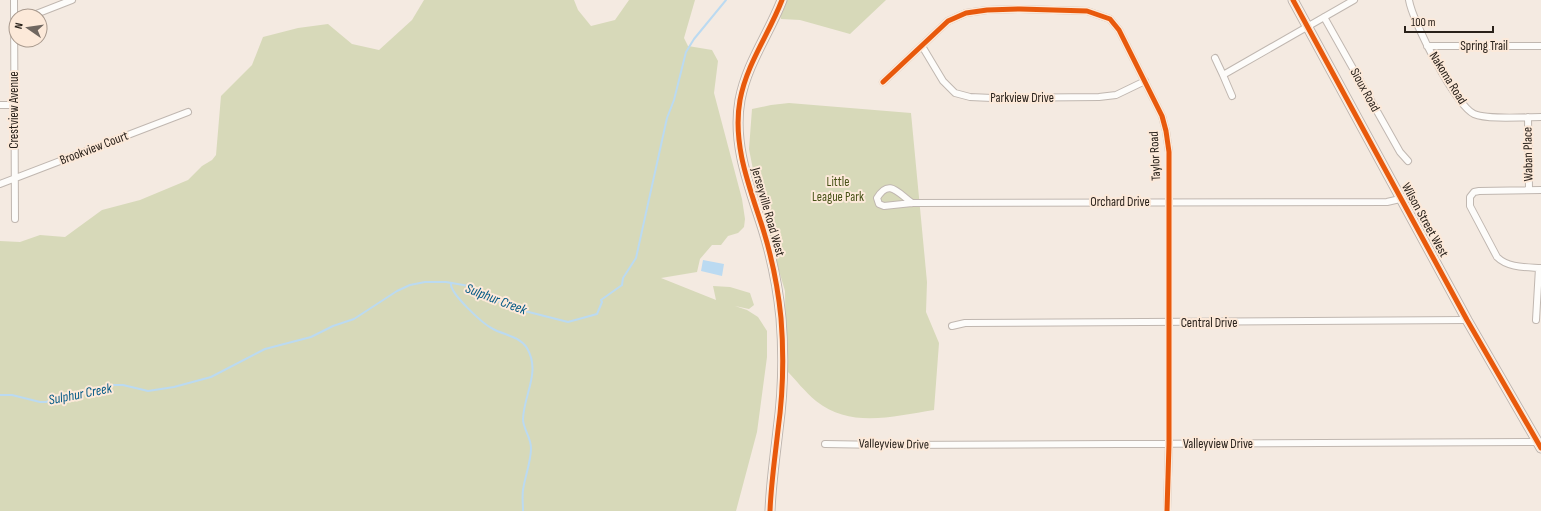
<svg xmlns="http://www.w3.org/2000/svg" width="1541" height="511" font-family="'Sofia Sans Condensed',sans-serif">
<rect width="100%" height="100%" fill="#f4eae1"/>
<path fill="#d7d9b9" d="M 424,0 L 574,0 L 578,10 L 591,26 L 615,20 L 629,0 L 695,0 L 684,38 L 688,46 L 712,50 L 718,61 L 714,93 L 742,199 L 745,219 L 744,227 L 738,233 L 728,236 L 721,245 L 712,245 L 700,259 L 697,272 L 661,278 L 716,300 L 713,286 L 730,287 L 750,293 L 754,305 L 749,309 L 735,306 L 747,310 L 758,317 L 767,331 L 767,357 L 757,432 L 736,511 L 0,511 L 0,241 L 20,242 L 40,235 L 65,237 L 102,210 L 140,200 L 188,180 L 202,166 L 212,160 L 216,155 L 221,96 L 252,65 L 263,37 L 298,28 L 328,24 L 352,44 L 379,50 L 412,20 Z
M 785,0 L 886,0 L 850,34 L 800,20 L 781,19 L 780,14 Z
M 789,103 L 911,113 L 927,282 L 926,312 L 939,343 L 934,410 C 894,416 851,429 816,401 C 805,392 796,380 786,370 L 785,291 L 760,206 L 749,149 L 752,109 L 771,105 Z"/>
<path fill="#bbdaf1" d="M 703,260 L 724,264 L 722,276 L 701,271 Z"/>
<g fill="none" stroke-linecap="round" stroke-linejoin="round">
<path stroke="#bbdaf1" stroke-width="2" d="M 451,283 C 449,293 483,324 493,329 C 504,335 519,336 527,348 C 541,372 524,394 523,419 C 523,429 531,437 531,448 C 531,462 525,476 523,490 C 522,497 523,504 523,511
M 0,395 L 12,395 L 40,402 L 46,402 L 66,395 L 81,394 L 110,385 L 123,385 L 148,391 L 174,387 L 211,377 L 265,349 L 311,337 L 333,326 L 354,319 L 397,291 L 410,285 L 425,282 L 446,282 L 469,286 L 492,299 L 513,308 L 568,322 L 597,314 L 602,302 L 601,300 L 622,285 L 623,278 L 636,258 L 667,118 L 674,100 L 686,52 L 694,39 L 726,0"/>
<defs>
<path id="street" d="M 14,0 L 15,219
M 1409,0 C 1412,21 1456,106 1474,114 C 1488,120 1524,117 1541,117
M 31,16 L 72,0
M 1324,17 L 1400,152 L 1408,161
M 922,46 L 943,81 L 955,93 L 970,97 L 992,98 L 1099,97 L 1116,95 L 1145,81
M 1427,46 L 1541,46
M 1215,58 L 1223,75
M 883,82 L 948,21 L 966,13 L 987,10 L 1020,9 L 1087,11 L 1110,19 L 1119,30 L 1162,116 L 1166,131 L 1169,152 L 1169,444 L 1167,511
M 1232,96 L 1223,75 L 1354,0
M 0,105 L 15,105
M 1528,117 L 1529,190
M 0,184 L 188,112
M 1541,190 L 1479,191 L 1474,192 L 1470,197 L 1470,206 L 1497,257 C 1508,268 1526,267 1541,268
M 912,203 C 898,193 889,178 877,198 L 879,204 L 884,206 L 912,203 L 1387,202 L 1400,199
M 1536,320 L 1539,268
M 952,326 L 965,323 L 1467,320
M 825,444 L 884,445 L 1539,442"/>
<path id="secondary" d="M 1293,0 L 1467,320 L 1541,448
M 770,511 C 771,484 775,457 778,430 C 783,394 784,355 781,318 C 778,288 772,258 763,229 C 750,188 732,145 740,100 C 747,63 769,34 782,0"/>
</defs>
<use href="#street" stroke="#c0b7b0" stroke-width="8"/>
<use href="#secondary" stroke="#c0b7b0" stroke-width="11"/>
<use href="#street" stroke="#fdfcfa" stroke-width="6"/>
<use href="#secondary" stroke="#fdfcfa" stroke-width="9"/>
<defs>
<path id="cycleway" d="M 1293,0 L 1467,320 L 1541,448
M 883,82 L 948,21 L 966,13 L 987,10 L 1020,9 L 1087,11 L 1110,19 L 1119,30 L 1162,116 L 1166,131 L 1169,152 L 1169,444 L 1167,511
M 770,511 C 771,484 775,457 778,430 C 783,394 784,355 781,318 C 778,288 772,258 763,229 C 750,188 732,145 740,100 C 747,63 769,34 782,0"/>
</defs>
<use href="#cycleway" stroke="#fce9d9" stroke-width="8"/>
<use href="#cycleway" stroke="#e8590c" stroke-width="5"/>
</g>
<g text-anchor="middle" dominant-baseline="central" stroke-width="4" stroke-linejoin="round" paint-order="stroke">
<g font-size="13" fill="#29211a" stroke="#fce9d9">
<text x="1484" y="46">Spring Trail</text>
<text transform="translate(1448 78) rotate(58)">Nakoma Road</text>
<text transform="translate(1365 90) rotate(61)">Sioux Road</text>
<text x="1022" y="98">Parkview Drive</text>
<text transform="translate(14 110) rotate(-90)">Crestview Avenue</text>
<text transform="translate(94 148) rotate(-21)">Brookview Court</text>
<text transform="translate(1528 154) rotate(-91)">Waban Place</text>
<text transform="translate(1155 156) rotate(-93)">Taylor Road</text>
<text x="1120" y="202">Orchard Drive</text>
<text transform="translate(768 212) rotate(74)">Jerseyville Road West</text>
<text transform="translate(1425 220) rotate(61)">Wilson Street West</text>
<text x="1209" y="323">Central Drive</text>
<text transform="translate(894 444) rotate(1)">Valleyview Drive</text>
<text x="1218" y="444">Valleyview Drive</text>
</g>
<g font-size="13" fill="#485217" stroke="#fce9d9">
<text x="838" y="182">Little<tspan x="838" dy="15">League Park</tspan></text>
</g>
<g font-size="14" font-style="italic" fill="#035986" stroke="#fce9d9">
<text transform="translate(496 299) rotate(21)">Sulphur Creek</text>
<text transform="translate(80 394) rotate(-11)">Sulphur Creek</text>
</g>
</g>
<g transform="translate(28 28) rotate(283)"><circle r="19" fill="#fce9d9" stroke="#a8998d"/>
<path d="M0-3L7 15L0 10L-7 15Z" fill="#706760"/>
<text y="-6" font-size="11" font-weight="bold" text-anchor="middle" fill="#29211a">N</text>
</g>
<path d="M1405 26v6h88v-6" fill="none" stroke="#29211a" stroke-width="2"/>
<text x="1411" y="26" font-size="12" fill="#29211a" stroke="#fce9d9" stroke-width="3" paint-order="stroke">100 m</text>
</svg>
